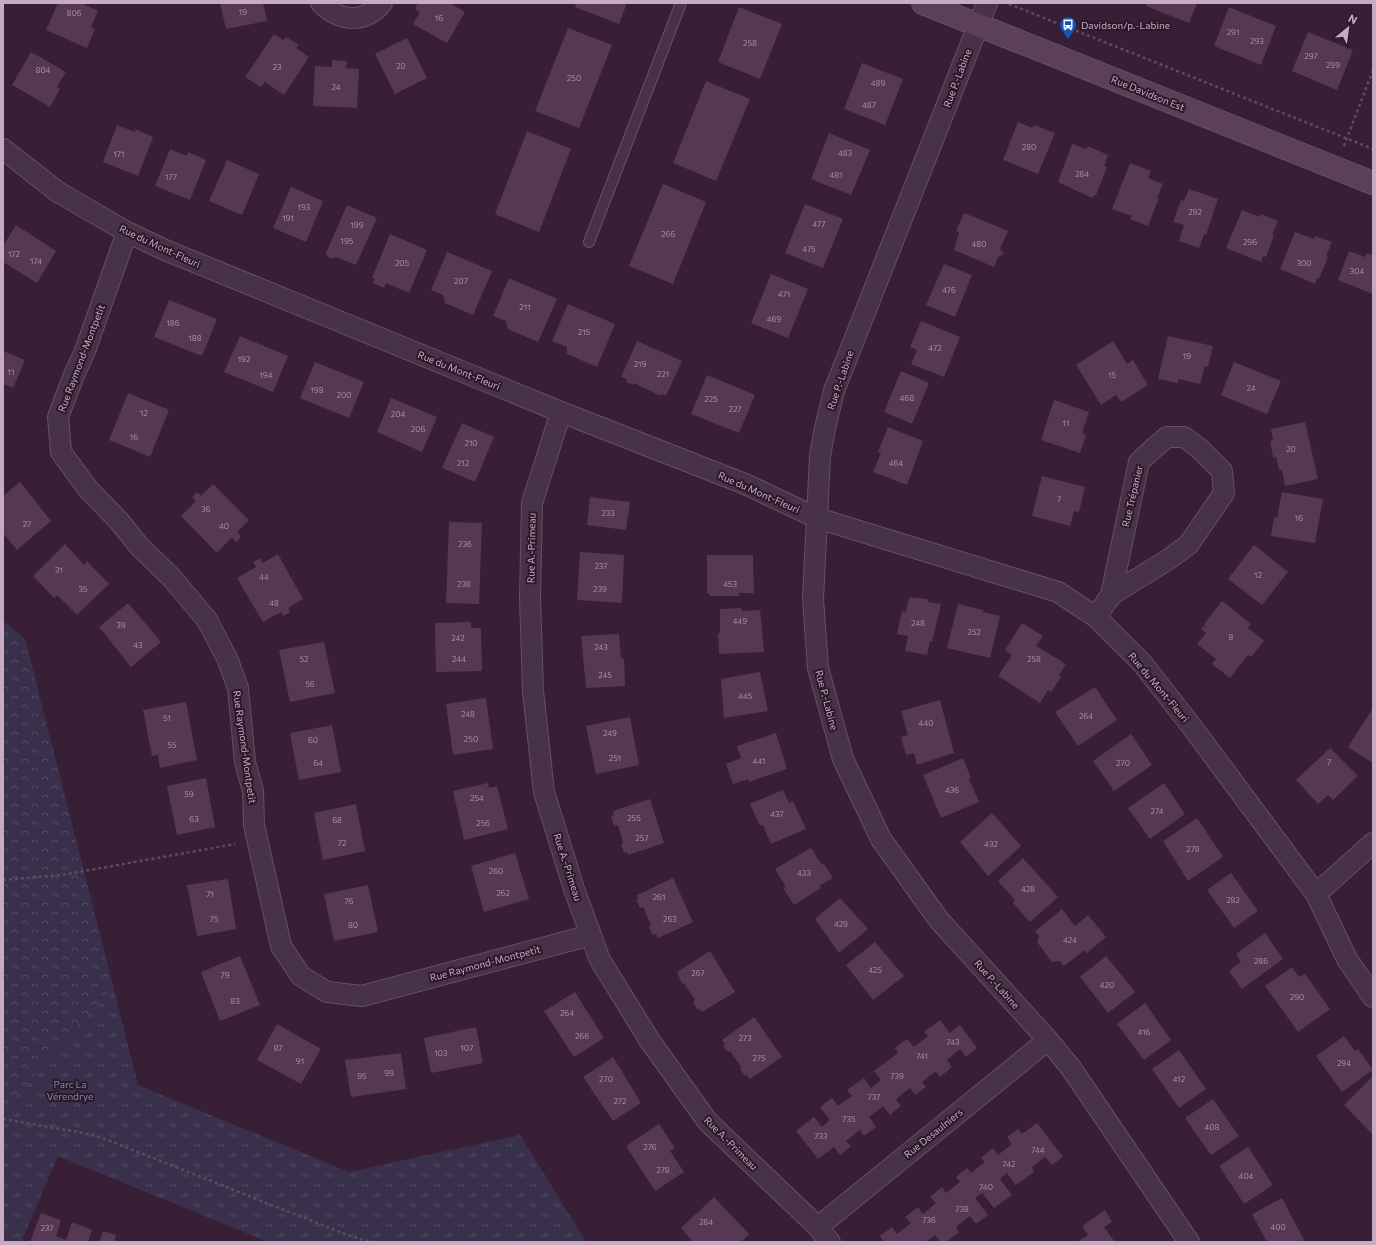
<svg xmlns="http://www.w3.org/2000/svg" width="1376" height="1245" font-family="Commissioner,sans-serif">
<defs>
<pattern id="grass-tufts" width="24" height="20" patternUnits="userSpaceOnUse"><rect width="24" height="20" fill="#39314c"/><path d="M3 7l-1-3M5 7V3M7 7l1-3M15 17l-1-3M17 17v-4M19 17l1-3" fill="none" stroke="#544c64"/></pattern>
<pattern id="forest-crowns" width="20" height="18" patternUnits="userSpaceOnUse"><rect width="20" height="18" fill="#39314c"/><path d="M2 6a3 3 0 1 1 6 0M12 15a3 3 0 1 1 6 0" fill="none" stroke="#544c64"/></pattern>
</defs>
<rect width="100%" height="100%" fill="#381f36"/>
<path fill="url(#grass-tufts)" d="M 3,621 L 25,639 L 138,1085 L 349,1172 L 520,1135 L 586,1242 L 268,1242 L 58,1156 L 21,1242 L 3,1242 Z"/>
<path fill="url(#forest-crowns)" d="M 3,621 L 25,639 L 113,987 L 3,1111 Z"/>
<path fill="#563854" d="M 58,3 L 81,3 L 98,11 L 91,27 L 95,29 L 87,48 L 46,30 Z
M 220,3 L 263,3 L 267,21 L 226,29 Z
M 418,3 L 450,3 L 465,12 L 447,43 L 413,24 L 420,12 L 415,9 Z
M 576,3 L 627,3 L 619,24 L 575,7 Z
M 1148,3 L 1197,3 L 1189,23 L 1146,6 Z
M 739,7 L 782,24 L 760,79 L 718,62 Z
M 1229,7 L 1276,26 L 1261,65 L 1214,46 Z
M 568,28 L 612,45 L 579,128 L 535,111 Z
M 1308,32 L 1353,50 L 1337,90 L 1292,71 Z
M 274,34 L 283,40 L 286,37 L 299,45 L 296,48 L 309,57 L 284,95 L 265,82 L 261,87 L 245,77 Z
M 407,38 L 427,78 L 395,94 L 375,54 Z
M 31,52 L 66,72 L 57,87 L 60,89 L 50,107 L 12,85 Z
M 332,60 L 347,61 L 346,68 L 359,69 L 357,108 L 313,106 L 315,66 L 332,67 Z
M 862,63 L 903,79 L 885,125 L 844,109 Z
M 706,81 L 750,99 L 716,181 L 673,163 Z
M 1018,122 L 1032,128 L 1034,125 L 1055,133 L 1038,174 L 1003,160 Z
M 117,125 L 135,132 L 135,129 L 153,137 L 138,176 L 103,162 Z
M 527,131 L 571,149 L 539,232 L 495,214 Z
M 829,133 L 870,150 L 851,195 L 811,179 Z
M 1072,144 L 1086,149 L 1088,146 L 1108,155 L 1104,166 L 1107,167 L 1096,195 L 1094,195 L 1092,198 L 1058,182 Z
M 170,149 L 187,156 L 188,152 L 206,160 L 190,200 L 155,186 Z
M 227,160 L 259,174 L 242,215 L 209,201 Z
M 1130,163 L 1151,171 L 1148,178 L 1163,184 L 1157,198 L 1159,198 L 1148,226 L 1130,219 L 1132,216 L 1112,209 Z
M 663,184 L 706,202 L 673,284 L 629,266 Z
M 291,187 L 323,201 L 306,242 L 273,228 Z
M 1189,189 L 1218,199 L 1206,235 L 1204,234 L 1199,248 L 1179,241 L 1184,225 L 1173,222 L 1181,200 L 1184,201 Z
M 805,204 L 843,219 L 823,268 L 785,253 Z
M 347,205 L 377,218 L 356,265 L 336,257 L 333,259 L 328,257 L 326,253 Z
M 1242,210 L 1260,217 L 1261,214 L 1278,221 L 1272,235 L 1274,235 L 1266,257 L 1263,256 L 1261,262 L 1226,248 Z
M 964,213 L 1008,231 L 1000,249 L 1004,254 L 998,257 L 994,267 L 954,250 L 959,232 L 956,231 Z
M 16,225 L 56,251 L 37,283 L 3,262 L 3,246 Z
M 1295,232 L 1314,239 L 1315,236 L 1332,242 L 1326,256 L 1328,257 L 1319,279 L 1317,278 L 1315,284 L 1280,269 Z
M 390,234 L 427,250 L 409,293 L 386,283 L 384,288 L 373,283 L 375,279 L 372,278 Z
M 1349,251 L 1365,257 L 1367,253 L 1373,255 L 1373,294 L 1338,280 Z
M 447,252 L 492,271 L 473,315 L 445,303 L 443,295 L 431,290 Z
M 944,264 L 972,275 L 955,317 L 926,305 Z
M 771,274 L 808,289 L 788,338 L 751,323 Z
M 509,278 L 557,299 L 538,342 L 508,329 L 506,321 L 493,316 Z
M 169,300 L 217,319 L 202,356 L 154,337 Z
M 568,304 L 615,324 L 597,367 L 567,354 L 567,347 L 552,341 Z
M 921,321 L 960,337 L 944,377 L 911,364 L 917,350 L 910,347 Z
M 240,336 L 288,356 L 273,392 L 224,372 Z
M 1168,336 L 1213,346 L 1208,367 L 1205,366 L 1200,384 L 1178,379 L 1178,383 L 1158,379 Z
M 637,341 L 682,361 L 666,396 L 661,394 L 661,396 L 634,383 L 633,385 L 626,382 L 627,379 L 621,377 Z
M 1113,341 L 1127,364 L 1133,360 L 1148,385 L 1121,402 L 1116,395 L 1101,405 L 1076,365 Z
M 3,351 L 25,360 L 13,388 L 3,384 Z
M 315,362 L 364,382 L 349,418 L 300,398 Z
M 1234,362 L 1281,381 L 1267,414 L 1221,395 Z
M 901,371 L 929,383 L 912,424 L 884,412 Z
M 707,375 L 755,395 L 739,433 L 691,414 Z
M 128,393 L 169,410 L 150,457 L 109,440 Z
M 391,398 L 437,417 L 422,452 L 377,432 Z
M 1054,400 L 1089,412 L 1082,433 L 1086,435 L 1080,453 L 1041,440 Z
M 1305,422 L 1318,479 L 1285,486 L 1282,470 L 1279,470 L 1276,457 L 1273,457 L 1270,441 L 1273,440 L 1271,429 Z
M 462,423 L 494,437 L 475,482 L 442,468 Z
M 888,427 L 923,441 L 907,485 L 873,472 L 881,453 L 878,452 Z
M 1042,476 L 1085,487 L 1079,512 L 1074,511 L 1070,526 L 1032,516 Z
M 20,482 L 51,521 L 17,550 L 3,533 L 3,496 Z
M 213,484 L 249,520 L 237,532 L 241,537 L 236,542 L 232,537 L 217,553 L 181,516 L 196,501 L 192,497 L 197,492 L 201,496 Z
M 1282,492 L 1323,499 L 1315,543 L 1271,536 L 1274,517 L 1277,518 Z
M 590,497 L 630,502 L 626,530 L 587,525 Z
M 449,522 L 482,523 L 479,604 L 446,603 Z
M 65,544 L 84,565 L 87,561 L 109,584 L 77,615 L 57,595 L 54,598 L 33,576 Z
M 1254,545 L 1288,572 L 1262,605 L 1228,579 Z
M 580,552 L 624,555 L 622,603 L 577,600 Z
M 278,554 L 303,599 L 288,608 L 290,612 L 283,616 L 281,612 L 263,622 L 237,578 L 256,567 L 253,562 L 260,558 L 263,563 Z
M 707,555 L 753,555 L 754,593 L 739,593 L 739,596 L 709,596 L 709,593 L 707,593 Z
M 909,597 L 928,599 L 928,602 L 941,604 L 932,642 L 930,641 L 927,655 L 905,651 L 908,636 L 897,634 L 902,611 L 906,612 Z
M 1222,601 L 1251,624 L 1248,628 L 1264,641 L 1251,657 L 1248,655 L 1230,678 L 1212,664 L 1216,659 L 1197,644 L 1206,633 L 1201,629 L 1205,625 L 1204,624 Z
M 128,603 L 161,642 L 131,667 L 99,627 Z
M 958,604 L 983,610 L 983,612 L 1000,616 L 990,658 L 947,648 Z
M 742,608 L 742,611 L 760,610 L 764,652 L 719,654 L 718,633 L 720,633 L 720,609 Z
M 471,622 L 471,628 L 481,628 L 482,671 L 436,672 L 435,623 Z
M 1022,623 L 1043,636 L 1036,646 L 1066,664 L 1059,675 L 1061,677 L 1051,692 L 1048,690 L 1040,703 L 998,676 L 1012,655 L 1005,650 Z
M 619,634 L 621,658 L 624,659 L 625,686 L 586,688 L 581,636 Z
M 324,642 L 335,693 L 290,702 L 279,650 Z
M 760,672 L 768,711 L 724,718 L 721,679 Z
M 1095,687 L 1117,720 L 1078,746 L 1055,712 Z
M 486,698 L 493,749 L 453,755 L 446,704 Z
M 940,700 L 954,753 L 917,765 L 914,753 L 906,755 L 901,737 L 908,735 L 901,711 Z
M 186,702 L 197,760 L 160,768 L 158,755 L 152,756 L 143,710 Z
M 1373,708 L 1373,763 L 1348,747 Z
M 630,717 L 639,765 L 596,774 L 586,726 Z
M 332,725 L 341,772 L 299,780 L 290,733 Z
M 776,733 L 787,769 L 749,782 L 748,779 L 733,784 L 726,764 L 741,758 L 737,746 Z
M 1131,734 L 1152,765 L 1114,791 L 1093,761 Z
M 1330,748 L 1358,776 L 1333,800 L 1328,795 L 1318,804 L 1296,780 Z
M 963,758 L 971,778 L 969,779 L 979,802 L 941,818 L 923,775 Z
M 206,778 L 215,827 L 177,835 L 167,786 Z
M 488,783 L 489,788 L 497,786 L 508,829 L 464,840 L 453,791 Z
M 1164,783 L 1185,814 L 1150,839 L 1128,808 Z
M 783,790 L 789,803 L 793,801 L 806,829 L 771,844 L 763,825 L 760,826 L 750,804 Z
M 650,799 L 664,843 L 628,855 L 627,852 L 624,853 L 621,844 L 623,843 L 618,825 L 614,826 L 611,816 L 614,815 L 613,811 Z
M 356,804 L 365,851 L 323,860 L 314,813 Z
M 992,813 L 1021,846 L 988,876 L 960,842 Z
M 1197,818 L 1223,857 L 1188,881 L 1163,841 Z
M 811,848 L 822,865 L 824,864 L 833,878 L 819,886 L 821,888 L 794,905 L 783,888 L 786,887 L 775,869 Z
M 515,853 L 529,899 L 484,912 L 471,866 Z
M 1023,858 L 1058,897 L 1030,922 L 1013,903 L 1015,900 L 998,881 Z
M 1231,873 L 1258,911 L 1234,928 L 1207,890 Z
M 673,878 L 693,922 L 658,938 L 656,934 L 653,935 L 649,927 L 651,925 L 643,907 L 640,908 L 636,900 L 638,899 L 637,895 Z
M 228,879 L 236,929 L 197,936 L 187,885 Z
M 368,885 L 378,932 L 334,941 L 324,894 Z
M 840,898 L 868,929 L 839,953 L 815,919 Z
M 1062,909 L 1075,926 L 1088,915 L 1106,937 L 1087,953 L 1085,950 L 1064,966 L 1060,961 L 1052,962 L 1037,942 L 1039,936 L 1035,931 Z
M 1265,933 L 1283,959 L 1242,989 L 1229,971 L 1241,962 L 1236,954 Z
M 875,942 L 904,976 L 873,1000 L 846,965 Z
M 710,951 L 735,992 L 702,1012 L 699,1009 L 698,1010 L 693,1002 L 695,1000 L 684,983 L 682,984 L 677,972 Z
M 240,956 L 260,1005 L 220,1021 L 201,972 Z
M 1106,956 L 1135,992 L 1108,1013 L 1080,977 Z
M 1292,967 L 1299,977 L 1305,974 L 1330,1009 L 1298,1032 L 1265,986 Z
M 575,992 L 604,1038 L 574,1057 L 544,1011 Z
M 1145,1003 L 1171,1040 L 1144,1060 L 1117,1024 Z
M 754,1017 L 782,1057 L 750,1079 L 747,1075 L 745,1076 L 740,1069 L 742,1068 L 730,1051 L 728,1052 L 723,1046 L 725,1044 L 722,1040 Z
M 940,1020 L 950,1033 L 960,1025 L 977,1048 L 966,1057 L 960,1049 L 947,1060 L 952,1067 L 940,1077 L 936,1071 L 922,1082 L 926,1087 L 915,1095 L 910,1088 L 896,1099 L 901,1106 L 890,1115 L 883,1106 L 869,1117 L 876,1127 L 864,1136 L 860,1130 L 846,1141 L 851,1146 L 840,1155 L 834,1147 L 818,1159 L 796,1131 L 814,1117 L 822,1127 L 830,1120 L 820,1107 L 832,1098 L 838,1106 L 852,1096 L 847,1090 L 864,1078 L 871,1088 L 881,1080 L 874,1071 L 898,1053 L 895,1048 L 907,1039 L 914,1047 L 928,1036 L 924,1032 Z
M 277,1024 L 321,1049 L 301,1084 L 257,1060 Z
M 476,1027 L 483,1063 L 431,1073 L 424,1038 Z
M 1344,1036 L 1355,1051 L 1358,1049 L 1373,1070 L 1342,1092 L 1316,1056 Z
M 1179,1050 L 1206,1089 L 1179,1108 L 1152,1069 Z
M 401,1053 L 406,1089 L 351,1097 L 345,1060 Z
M 613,1057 L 641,1103 L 613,1121 L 583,1077 Z
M 1372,1077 L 1373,1078 L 1373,1135 L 1344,1105 Z
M 1213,1099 L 1239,1136 L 1211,1155 L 1185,1118 Z
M 1037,1123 L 1063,1157 L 1052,1165 L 1045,1157 L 1032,1167 L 1034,1172 L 1016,1185 L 1007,1173 L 1000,1179 L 1012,1195 L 994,1208 L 982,1193 L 975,1198 L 988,1215 L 976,1224 L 970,1216 L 956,1227 L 959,1232 L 946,1242 L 940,1242 L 935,1235 L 926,1242 L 884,1242 L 880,1236 L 892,1227 L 897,1234 L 911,1223 L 905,1217 L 918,1207 L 923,1214 L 936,1203 L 930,1197 L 942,1187 L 946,1193 L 960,1182 L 956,1177 L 967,1168 L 971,1173 L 985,1162 L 981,1158 L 993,1148 L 998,1155 L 1012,1144 L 1007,1137 L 1018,1129 L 1022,1134 Z
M 659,1124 L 675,1148 L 670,1151 L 684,1172 L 655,1191 L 626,1146 Z
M 1248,1147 L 1273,1185 L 1244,1204 L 1219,1166 Z
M 714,1197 L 749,1234 L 741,1242 L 693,1242 L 681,1228 Z
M 1282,1198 L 1304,1240 L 1300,1242 L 1267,1242 L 1252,1214 Z
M 1105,1210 L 1112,1222 L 1104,1227 L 1115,1242 L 1077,1242 L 1088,1235 L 1082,1226 Z
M 41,1213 L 61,1220 L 56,1236 L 66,1240 L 72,1222 L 92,1230 L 88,1242 L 30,1242 Z
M 103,1231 L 116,1235 L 114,1242 L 99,1242 Z"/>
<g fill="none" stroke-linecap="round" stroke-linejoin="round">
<defs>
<path id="lane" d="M 589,242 L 681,3"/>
<path id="street" d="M 321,3 C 340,22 364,24 382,3
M 987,3 L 834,391 L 825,428 L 820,456 L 813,599 L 818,668 L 843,759 L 881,839 L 939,920 L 1048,1040 L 1071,1068 L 1189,1242
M 3,149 L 58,192 L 127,232 L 165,250 L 561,412 L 745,484 L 817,518 L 1058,592 L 1096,617 L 1142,663 L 1189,723 L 1316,894 L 1347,959 L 1373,997
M 127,232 L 85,351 L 74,375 L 58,417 L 61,452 L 88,489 L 119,521 L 140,547 L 172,578 L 207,620 L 227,658 L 238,688 L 245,762 L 253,791 L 254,825 L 281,946 L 301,976 L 327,992 L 362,996 L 591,935
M 561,412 L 532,503 L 530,597 L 533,691 L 544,792 L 574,889 L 600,960 L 650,1041 L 708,1122 L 818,1227 L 830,1242
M 1096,617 L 1111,595 L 1169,559 L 1189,544 L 1224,493 L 1222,471 L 1199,448 L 1184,437 L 1167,437 L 1154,448 L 1139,462 L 1111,595
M 1316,894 L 1373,843
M 818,1227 L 1048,1040"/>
<path id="secondary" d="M 923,3 L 1373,183"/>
</defs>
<use href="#lane" stroke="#665064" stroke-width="12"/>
<use href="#street" stroke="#665064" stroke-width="22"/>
<use href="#secondary" stroke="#665064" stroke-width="24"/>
<path stroke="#5b4b63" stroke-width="2.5" stroke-dasharray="3 3" stroke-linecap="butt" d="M 1009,4 L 1373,149
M 1344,146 L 1373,70
M 3,880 L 62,875 L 235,844
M 3,1119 L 95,1135 L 350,1236 L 371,1242"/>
<use href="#lane" stroke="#483247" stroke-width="10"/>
<use href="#street" stroke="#483247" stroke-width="20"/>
<use href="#secondary" stroke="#5b4058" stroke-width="22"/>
</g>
<defs>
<symbol id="bus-pin" viewBox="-11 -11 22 30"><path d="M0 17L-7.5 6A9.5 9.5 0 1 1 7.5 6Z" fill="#1a4fb4" stroke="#2d182b"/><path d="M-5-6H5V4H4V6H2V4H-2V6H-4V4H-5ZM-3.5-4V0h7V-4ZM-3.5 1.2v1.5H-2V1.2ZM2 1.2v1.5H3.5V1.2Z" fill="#fff"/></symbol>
</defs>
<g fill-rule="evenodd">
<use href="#bus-pin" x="1058" y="15" width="20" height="27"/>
</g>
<g text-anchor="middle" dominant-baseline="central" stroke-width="4" stroke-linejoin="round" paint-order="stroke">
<g font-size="8" fill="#a98fa7">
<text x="243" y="12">19</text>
<text x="74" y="13">806</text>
<text x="439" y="18">16</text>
<text x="1233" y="32">291</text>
<text x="1257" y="41">293</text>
<text x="750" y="43">258</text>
<text x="1311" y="56">297</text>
<text x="1333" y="65">299</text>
<text x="401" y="66">20</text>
<text x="277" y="67">23</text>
<text x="43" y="70">804</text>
<text x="574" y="78">250</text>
<text x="878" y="83">489</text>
<text x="336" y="87">24</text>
<text x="869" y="105">487</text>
<text x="1029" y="147">280</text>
<text x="845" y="153">483</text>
<text x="119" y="154">171</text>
<text x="1082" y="174">284</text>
<text x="836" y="175">481</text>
<text x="171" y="177">177</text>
<text x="304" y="207">193</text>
<text x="1195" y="212">292</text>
<text x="288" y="218">191</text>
<text x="819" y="224">477</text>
<text x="357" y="225">199</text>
<text x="668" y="234">266</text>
<text x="347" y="241">195</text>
<text x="1250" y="242">296</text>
<text x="979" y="244">480</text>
<text x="809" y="249">475</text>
<text x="14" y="254">172</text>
<text x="36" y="261">174</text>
<text x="402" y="263">205</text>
<text x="1304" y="263">300</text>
<text x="1357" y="271">304</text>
<text x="461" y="281">207</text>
<text x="949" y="290">476</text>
<text x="784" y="294">471</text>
<text x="525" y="307">211</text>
<text x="774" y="319">469</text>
<text x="173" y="323">186</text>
<text x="584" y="332">215</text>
<text x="195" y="338">188</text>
<text x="935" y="348">472</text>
<text x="1187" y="356">19</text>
<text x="244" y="359">192</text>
<text x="640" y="364">219</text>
<text x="11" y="372">11</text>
<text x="663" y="374">221</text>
<text x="266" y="375">194</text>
<text x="1112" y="375">15</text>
<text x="1251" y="388">24</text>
<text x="317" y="390">198</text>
<text x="344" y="395">200</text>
<text x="907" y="398">468</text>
<text x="711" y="399">225</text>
<text x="735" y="409">227</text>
<text x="144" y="413">12</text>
<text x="398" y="414">204</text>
<text x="1066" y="423">11</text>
<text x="418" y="429">206</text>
<text x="134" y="437">16</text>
<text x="471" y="443">210</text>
<text x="1291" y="449">20</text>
<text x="463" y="463">212</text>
<text x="896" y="463">464</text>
<text x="1059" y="499">7</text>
<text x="206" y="509">36</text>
<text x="608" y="513">233</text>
<text x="1299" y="518">16</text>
<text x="27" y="524">27</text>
<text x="224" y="526">40</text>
<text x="465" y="544">236</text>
<text x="601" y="566">237</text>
<text x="59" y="570">31</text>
<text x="1258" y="575">12</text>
<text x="264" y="577">44</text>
<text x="464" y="584">238</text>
<text x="730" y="584">453</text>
<text x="83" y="589">35</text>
<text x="600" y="589">239</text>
<text x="274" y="603">48</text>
<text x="740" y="621">449</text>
<text x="918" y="623">248</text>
<text x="121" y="625">39</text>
<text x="974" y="632">252</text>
<text x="1231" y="637">8</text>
<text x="458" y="638">242</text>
<text x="138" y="645">43</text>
<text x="601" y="647">243</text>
<text x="304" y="659">52</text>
<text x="459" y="659">244</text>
<text x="1034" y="659">258</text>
<text x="605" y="675">245</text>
<text x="310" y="684">56</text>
<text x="745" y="696">445</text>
<text x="468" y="714">248</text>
<text x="1086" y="716">264</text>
<text x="167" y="718">51</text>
<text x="926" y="723">440</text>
<text x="610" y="733">249</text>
<text x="471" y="739">250</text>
<text x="313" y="740">60</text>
<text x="172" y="745">55</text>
<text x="615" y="758">251</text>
<text x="759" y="761">441</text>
<text x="1329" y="762">7</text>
<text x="318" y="763">64</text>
<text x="1123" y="763">270</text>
<text x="952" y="790">436</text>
<text x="189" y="794">59</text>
<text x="477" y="798">254</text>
<text x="1157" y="811">274</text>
<text x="777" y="814">437</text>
<text x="634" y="818">255</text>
<text x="194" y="819">63</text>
<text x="337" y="820">68</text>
<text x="483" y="823">256</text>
<text x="642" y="838">257</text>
<text x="342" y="843">72</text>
<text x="991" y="844">432</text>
<text x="1193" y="849">278</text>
<text x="496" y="871">260</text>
<text x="804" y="873">433</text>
<text x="1028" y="889">428</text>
<text x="503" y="893">262</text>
<text x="210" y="894">71</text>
<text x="659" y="897">261</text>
<text x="1233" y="900">282</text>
<text x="349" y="901">76</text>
<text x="214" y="919">75</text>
<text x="670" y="919">263</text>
<text x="841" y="924">429</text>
<text x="353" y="925">80</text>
<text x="1070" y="940">424</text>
<text x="1261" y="961">286</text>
<text x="875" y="970">425</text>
<text x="698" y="973">267</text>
<text x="225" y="975">79</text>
<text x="1107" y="985">420</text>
<text x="1297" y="997">290</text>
<text x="235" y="1001">83</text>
<text x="567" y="1013">264</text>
<text x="1144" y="1032">416</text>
<text x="582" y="1036">266</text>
<text x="745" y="1038">273</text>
<text x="953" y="1042">743</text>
<text x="278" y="1048">87</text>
<text x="467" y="1048">107</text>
<text x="441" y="1053">103</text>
<text x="922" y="1056">741</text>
<text x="759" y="1058">275</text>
<text x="300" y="1061">91</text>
<text x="1344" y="1063">294</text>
<text x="389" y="1073">99</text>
<text x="362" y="1076">95</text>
<text x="897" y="1076">739</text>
<text x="606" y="1079">270</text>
<text x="1179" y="1079">412</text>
<text x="874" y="1097">737</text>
<text x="620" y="1101">272</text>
<text x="849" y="1119">735</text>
<text x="1212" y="1127">408</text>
<text x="821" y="1136">733</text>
<text x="650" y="1147">276</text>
<text x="1038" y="1150">744</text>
<text x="1009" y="1164">742</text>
<text x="663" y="1170">278</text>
<text x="1246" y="1176">404</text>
<text x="986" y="1187">740</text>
<text x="962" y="1209">738</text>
<text x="929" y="1220">736</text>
<text x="706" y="1222">284</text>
<text x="1278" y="1227">400</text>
<text x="47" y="1228">237</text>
</g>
<g font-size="10" fill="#c5acc3" stroke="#2d182b" text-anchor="start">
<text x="1081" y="25">Davidson/p.-Labine</text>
</g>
<g font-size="10" fill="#c5acc3" stroke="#2d182b">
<text transform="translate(957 78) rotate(-69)">Rue P.-Labine</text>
<text transform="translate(1148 93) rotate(22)">Rue Davidson Est</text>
<text transform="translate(160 246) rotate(25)">Rue du Mont-Fleuri</text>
<text transform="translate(81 358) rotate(-69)">Rue Raymond-Montpetit</text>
<text transform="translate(459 370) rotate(22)">Rue du Mont-Fleuri</text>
<text transform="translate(840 380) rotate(-71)">Rue P.-Labine</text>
<text transform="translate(759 492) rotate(24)">Rue du Mont-Fleuri</text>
<text transform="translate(1132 496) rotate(-77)">Rue Trépanier</text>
<text transform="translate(531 548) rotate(-89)">Rue A.-Primeau</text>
<text transform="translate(1159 687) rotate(50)">Rue du Mont-Fleuri</text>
<text transform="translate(827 700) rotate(75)">Rue P.-Labine</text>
<text transform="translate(245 747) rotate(82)">Rue Raymond-Montpetit</text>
<text transform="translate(568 867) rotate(72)">Rue A.-Primeau</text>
<text transform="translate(485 963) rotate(-15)">Rue Raymond-Montpetit</text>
<text transform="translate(997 984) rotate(48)">Rue P.-Labine</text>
<text transform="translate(933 1133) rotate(-39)">Rue Desaulniers</text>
<text transform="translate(731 1143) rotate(45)">Rue A.-Primeau</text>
</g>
<g font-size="10" fill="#7a87a6" stroke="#2d182b">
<text x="70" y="1084">Parc La<tspan x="70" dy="12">Vérendrye</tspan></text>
</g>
</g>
<rect width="1376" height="1245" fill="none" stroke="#c5acc3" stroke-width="8"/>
<g transform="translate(1348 28) rotate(29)" stroke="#2d182b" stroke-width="3" paint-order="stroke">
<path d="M0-3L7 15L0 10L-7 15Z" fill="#c5acc3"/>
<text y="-6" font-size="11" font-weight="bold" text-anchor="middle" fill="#c5acc3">N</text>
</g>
</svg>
